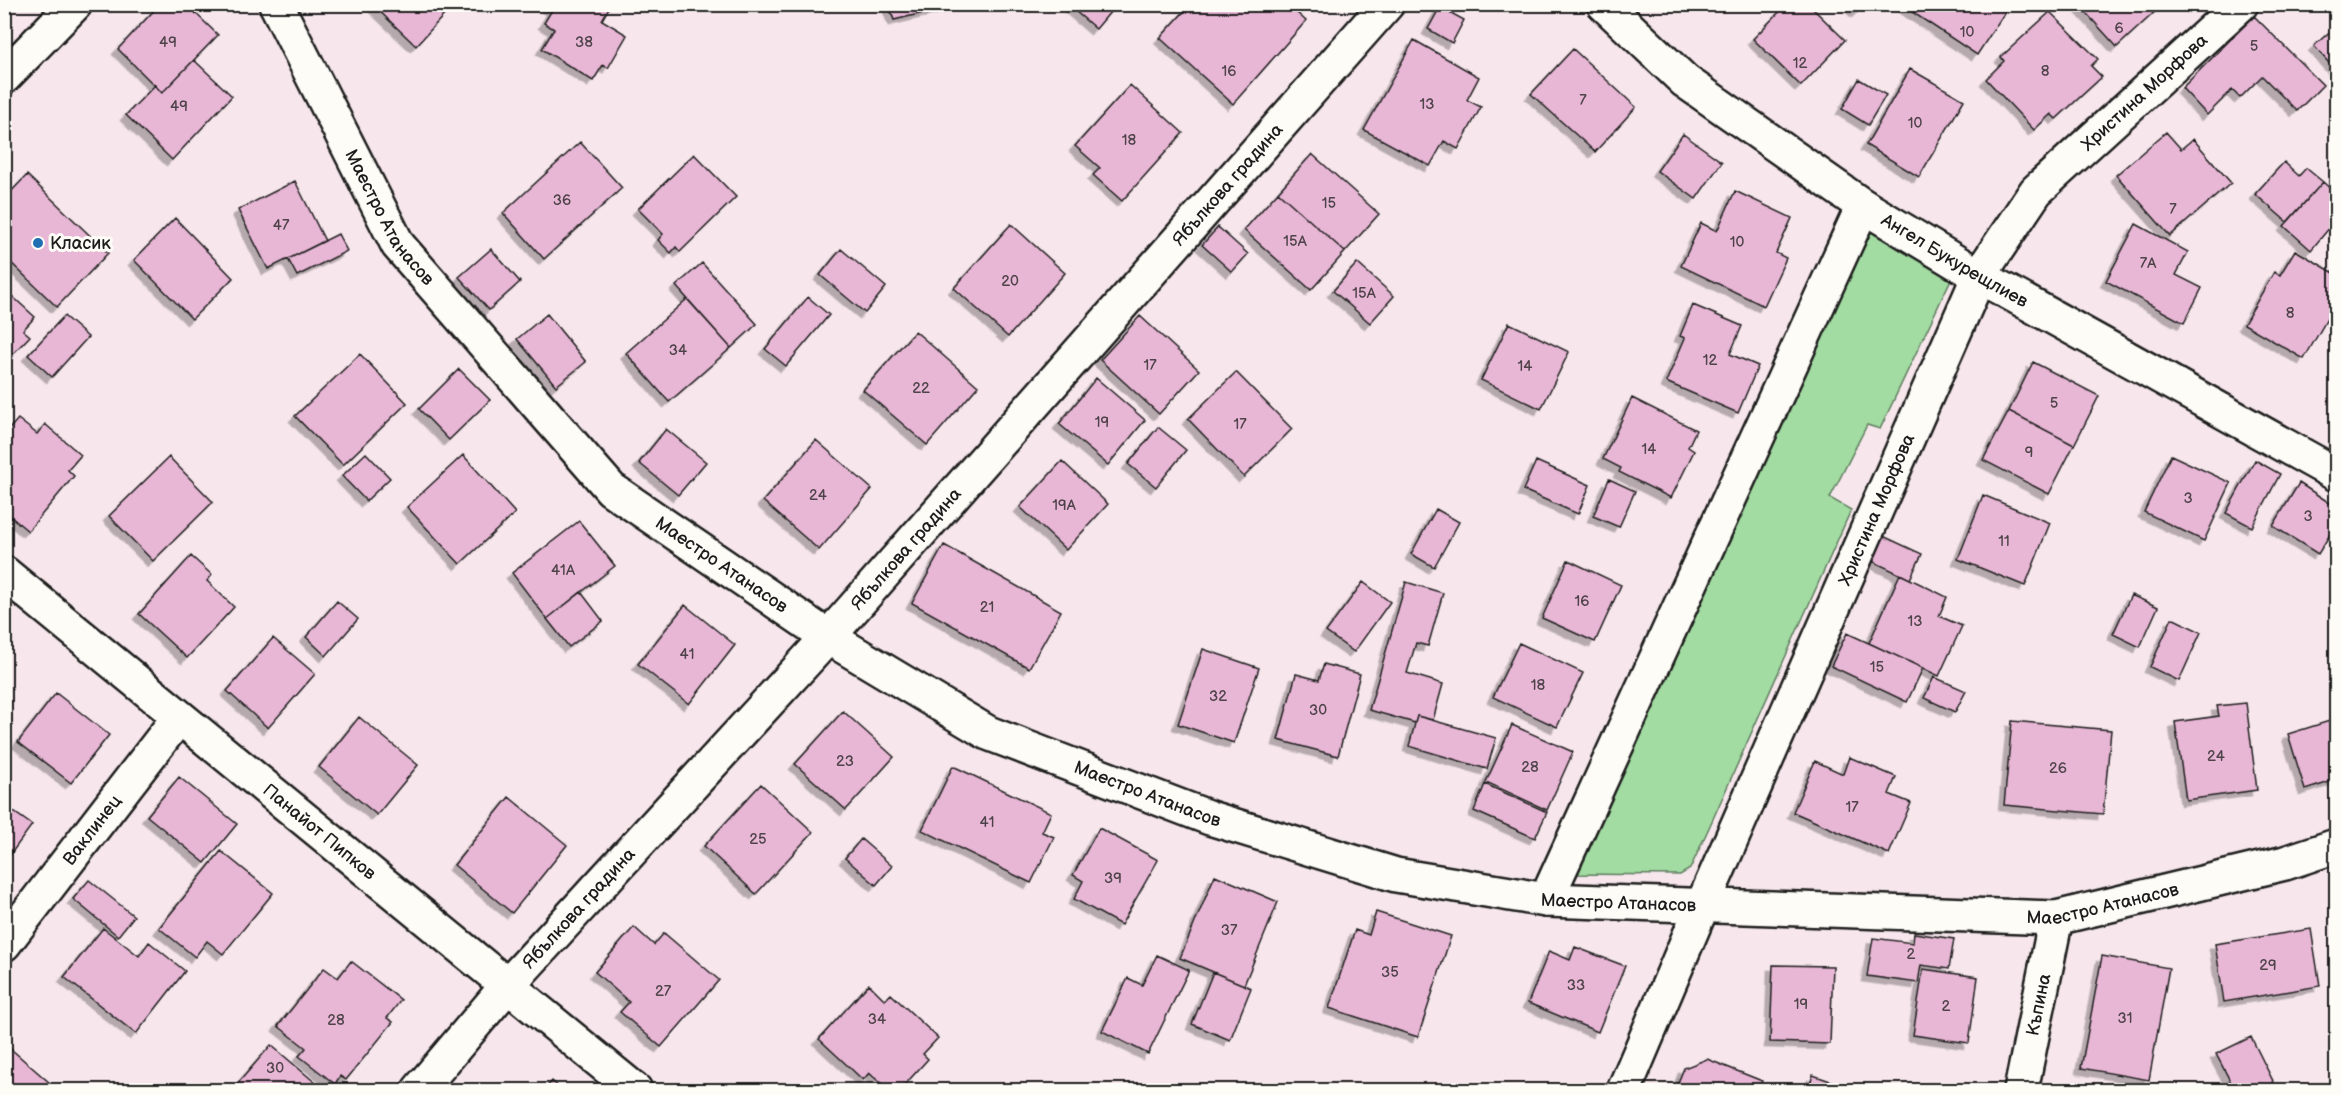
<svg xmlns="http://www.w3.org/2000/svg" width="2341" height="1095" font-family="'Balsamiq Sans',sans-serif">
<defs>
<filter id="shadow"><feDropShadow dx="-5.5" dy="5.5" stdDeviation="0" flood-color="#0004"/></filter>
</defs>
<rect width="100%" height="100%" fill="#f7e7ed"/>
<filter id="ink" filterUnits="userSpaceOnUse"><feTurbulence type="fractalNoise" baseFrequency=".0167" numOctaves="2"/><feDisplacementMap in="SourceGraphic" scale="12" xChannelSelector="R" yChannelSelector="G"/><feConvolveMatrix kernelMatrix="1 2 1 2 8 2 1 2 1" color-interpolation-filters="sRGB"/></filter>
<g filter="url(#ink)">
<path fill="#a2dca2" stroke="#5f7c5f" stroke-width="1.5" d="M 1866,223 L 1952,277 L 1880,429 L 1867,425 L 1830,498 L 1851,510 L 1712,821 L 1690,869 L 1680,875 L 1568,874 Z"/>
<path fill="#e9b7d6" stroke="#1c1c1c" stroke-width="1.5" filter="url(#shadow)" d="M 160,4 L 186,4 L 218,35 L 162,93 L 118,49 Z
M 372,4 L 454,4 L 416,46 Z
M 543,4 L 611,4 L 602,20 L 627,35 L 608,68 L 603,65 L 593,81 L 542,49 L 554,29 L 544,23 L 552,10 Z
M 888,4 L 960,4 L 894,20 Z
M 1067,4 L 1104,4 L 1111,11 L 1096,29 Z
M 1191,4 L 1287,4 L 1306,21 L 1233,104 L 1160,38 Z
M 1787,4 L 1808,4 L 1845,40 L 1801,86 L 1753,39 Z
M 1849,4 L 1865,4 L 1857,12 Z
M 1900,4 L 2000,4 L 2007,9 L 1977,55 Z
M 2078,4 L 2156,4 L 2159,8 L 2117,47 Z
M 1440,7 L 1464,20 L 1452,43 L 1428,29 Z
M 2050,12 L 2098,59 L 2091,66 L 2102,77 L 2056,119 L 2051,114 L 2034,130 L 1986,79 L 2004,61 L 2001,57 Z
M 2254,16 L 2323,85 L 2297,111 L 2262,76 L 2240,98 L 2232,90 L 2207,115 L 2182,88 Z
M 2336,26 L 2336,71 L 2314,46 Z
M 1414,40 L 1479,77 L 1467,100 L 1481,107 L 1458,149 L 1444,141 L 1430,166 L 1364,130 Z
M 1573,49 L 1636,107 L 1595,152 L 1531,94 Z
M 194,60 L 232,96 L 172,160 L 126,115 L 155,85 L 162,93 Z
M 1910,69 L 1964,100 L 1919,177 L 1866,145 Z
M 1859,79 L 1886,95 L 1868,125 L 1842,109 Z
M 1130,85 L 1183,133 L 1122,201 L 1093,175 L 1100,168 L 1075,146 Z
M 2166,132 L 2181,149 L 2193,139 L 2231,183 L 2170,236 L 2116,175 Z
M 1683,134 L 1722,162 L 1696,199 L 1657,171 Z
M 580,142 L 622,188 L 544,259 L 503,213 Z
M 694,154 L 736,197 L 680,252 L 676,247 L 671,253 L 658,240 L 663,234 L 638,209 Z
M 1312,154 L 1379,214 L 1345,252 L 1278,192 Z
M 2284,162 L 2299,176 L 2306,168 L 2323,182 L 2287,222 L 2255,194 Z
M 27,175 L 108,253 L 57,307 L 4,256 L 4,199 Z
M 295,181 L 325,241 L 268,269 L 238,210 Z
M 2323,182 L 2336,194 L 2336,220 L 2311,250 L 2284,226 Z
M 1735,191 L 1792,218 L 1776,253 L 1786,258 L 1764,306 L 1681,266 L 1701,223 L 1717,231 Z
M 1278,192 L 1345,252 L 1311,290 L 1244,230 Z
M 175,218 L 233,278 L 192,319 L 134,260 Z
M 1011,224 L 1065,273 L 1008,337 L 954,288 Z
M 2136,224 L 2188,252 L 2176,275 L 2202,288 L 2184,323 L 2106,281 Z
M 1218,227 L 1248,254 L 1232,272 L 1202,245 Z
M 338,234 L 347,251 L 297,276 L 288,259 Z
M 491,249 L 520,282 L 489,310 L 459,277 Z
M 841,249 L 886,287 L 865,313 L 820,275 Z
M 2295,250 L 2336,274 L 2336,303 L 2304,359 L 2244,324 L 2274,272 L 2280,275 Z
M 702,263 L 757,324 L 731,348 L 676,286 Z
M 1357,263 L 1394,296 L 1370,323 L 1333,291 Z
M 12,296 L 35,317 L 23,330 L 30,336 L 4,363 L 4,304 Z
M 808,297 L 829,315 L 786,366 L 765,349 Z
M 687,299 L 731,348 L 669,402 L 626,353 Z
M 1693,305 L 1742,326 L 1730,354 L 1758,366 L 1738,413 L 1666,382 L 1685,338 L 1680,336 Z
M 547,314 L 586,362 L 556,386 L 517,339 Z
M 64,316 L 88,337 L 52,377 L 28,355 Z
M 1140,316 L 1199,370 L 1159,414 L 1100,360 Z
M 1509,323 L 1569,352 L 1541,409 L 1481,380 Z
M 915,331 L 978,386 L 927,445 L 863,390 Z
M 360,354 L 407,403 L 343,465 L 295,416 Z
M 2033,362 L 2099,396 L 2074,445 L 2009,411 Z
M 459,369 L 490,400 L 449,440 L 419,409 Z
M 1236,372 L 1292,429 L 1244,477 L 1188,419 Z
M 1096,378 L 1145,420 L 1108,465 L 1059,424 Z
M 1632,398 L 1696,430 L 1688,447 L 1694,451 L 1671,498 L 1619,472 L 1621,468 L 1603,459 Z
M 2009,411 L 2074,445 L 2049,494 L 1983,460 Z
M 18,419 L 37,434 L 45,424 L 81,455 L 68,470 L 74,476 L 28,531 L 4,511 L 4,435 Z
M 1158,427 L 1186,450 L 1156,487 L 1128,464 Z
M 666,429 L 706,462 L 678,495 L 639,463 Z
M 816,440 L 872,489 L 819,550 L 763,501 Z
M 366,453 L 390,478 L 366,501 L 342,476 Z
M 463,455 L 515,513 L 460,564 L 407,507 Z
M 2171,455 L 2231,483 L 2204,541 L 2144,512 Z
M 169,457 L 213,502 L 153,561 L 109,516 Z
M 2255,460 L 2280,474 L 2252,527 L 2226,513 Z
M 1062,461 L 1108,504 L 1066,550 L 1020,507 Z
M 1536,461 L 1590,485 L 1578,514 L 1523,490 Z
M 1609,479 L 1635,491 L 1619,527 L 1593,516 Z
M 2299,483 L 2336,507 L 2336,525 L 2318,554 L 2273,526 Z
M 1983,495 L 2050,523 L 2025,586 L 1958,559 Z
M 1436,509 L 1459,522 L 1434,567 L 1411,554 Z
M 579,521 L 615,566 L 547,619 L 512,573 Z
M 1883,536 L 1922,554 L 1910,579 L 1872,561 Z
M 944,545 L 1061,611 L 1029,668 L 912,603 Z
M 191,556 L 212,575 L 207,581 L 234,607 L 187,658 L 139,614 Z
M 1568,560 L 1621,585 L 1595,642 L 1542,618 Z
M 1900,574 L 1947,597 L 1939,616 L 1962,626 L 1939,676 L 1869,643 Z
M 1363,582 L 1390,602 L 1354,652 L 1326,632 Z
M 1406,582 L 1443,593 L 1428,646 L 1416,643 L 1407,673 L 1443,684 L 1433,720 L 1417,716 L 1415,723 L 1369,710 Z
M 581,592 L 603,621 L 569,647 L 547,619 Z
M 2131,595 L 2158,607 L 2140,647 L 2113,634 Z
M 337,601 L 358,619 L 326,656 L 306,637 Z
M 685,605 L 735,645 L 689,704 L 638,664 Z
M 2172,618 L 2201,632 L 2179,681 L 2150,667 Z
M 1847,633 L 1923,668 L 1907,702 L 1831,666 Z
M 273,638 L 315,674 L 268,728 L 227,691 Z
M 1519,643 L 1583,673 L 1557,727 L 1493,697 Z
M 1203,649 L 1259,668 L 1234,743 L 1178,724 Z
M 1324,664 L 1360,674 L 1338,756 L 1278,740 L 1296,674 L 1319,680 Z
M 1934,677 L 1966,691 L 1955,712 L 1924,698 Z
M 56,693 L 109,735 L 71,783 L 18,742 Z
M 2246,703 L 2257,790 L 2186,800 L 2175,722 L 2219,716 L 2217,706 Z
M 843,711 L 894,757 L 846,810 L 795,764 Z
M 1417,716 L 1496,738 L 1487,769 L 1409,746 Z
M 359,717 L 418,765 L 377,815 L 319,767 Z
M 2336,719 L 2336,780 L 2305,790 L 2288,734 Z
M 2012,721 L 2111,730 L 2103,814 L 2004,805 Z
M 1512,725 L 1573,752 L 1547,810 L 1486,782 Z
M 1849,757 L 1896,777 L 1889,794 L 1911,803 L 1889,854 L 1793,812 L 1815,761 L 1843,774 Z
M 953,766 L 1051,813 L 1042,832 L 1054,837 L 1031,883 L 922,830 Z
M 179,777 L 237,824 L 205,863 L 147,816 Z
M 761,784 L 813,832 L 756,894 L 704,846 Z
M 1485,784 L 1547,812 L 1535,838 L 1474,811 Z
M 509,797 L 567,845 L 512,913 L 454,865 Z
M 4,805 L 32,825 L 4,863 Z
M 1099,828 L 1158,860 L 1121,925 L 1074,899 L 1083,881 L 1073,875 Z
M 861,839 L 892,866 L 876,885 L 845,858 Z
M 221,851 L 273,893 L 223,954 L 207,941 L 195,957 L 159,928 Z
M 1215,875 L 1278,902 L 1244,985 L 1180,958 Z
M 89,880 L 134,916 L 118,936 L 73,899 Z
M 1376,912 L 1451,936 L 1418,1037 L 1329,1008 L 1355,930 L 1369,935 Z
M 634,927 L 654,945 L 664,933 L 719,980 L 661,1047 L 620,1012 L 629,1002 L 595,972 Z
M 103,928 L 139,956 L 149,942 L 185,971 L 136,1034 L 64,977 Z
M 2311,929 L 2320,986 L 2224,1002 L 2215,944 Z
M 1914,933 L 1954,939 L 1949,969 L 1921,965 L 1918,983 L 1867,976 L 1873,938 L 1913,943 Z
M 1575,947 L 1625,966 L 1598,1032 L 1528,1003 L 1549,951 L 1570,960 Z
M 1157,955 L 1189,970 L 1148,1054 L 1102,1031 L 1128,978 L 1142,985 Z
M 2102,956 L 2169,968 L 2149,1080 L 2081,1068 Z
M 351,961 L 401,1000 L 387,1018 L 393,1022 L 346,1080 L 340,1076 L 335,1084 L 299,1056 L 306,1048 L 278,1026 L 324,968 L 338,978 Z
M 1773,965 L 1833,966 L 1830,1044 L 1770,1042 Z
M 1923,969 L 1978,977 L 1969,1043 L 1913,1035 Z
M 1213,972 L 1251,988 L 1230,1040 L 1192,1024 Z
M 869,984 L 885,1000 L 891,994 L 938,1038 L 923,1054 L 928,1059 L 900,1090 L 889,1090 L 869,1073 L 863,1080 L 819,1039 Z
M 2251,1037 L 2274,1083 L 2259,1090 L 2235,1090 L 2216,1054 Z
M 4,1043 L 58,1090 L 4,1090 Z
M 271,1045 L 324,1090 L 232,1090 Z
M 1707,1059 L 1762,1081 L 1758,1090 L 1675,1090 L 1684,1068 Z
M 1813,1075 L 1839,1084 L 1837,1090 L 1808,1090 Z
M 552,1081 L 562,1090 L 544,1090 Z"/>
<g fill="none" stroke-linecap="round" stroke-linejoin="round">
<defs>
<g id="minor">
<path id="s1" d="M 276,4 L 398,245 L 611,489 L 828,637 L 988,733 L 1210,818 L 1396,875 L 1546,900 L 2056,918 L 2285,863 L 2336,846"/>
<path id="s2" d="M 1604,4 L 1685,81 L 1863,206 L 1979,276 L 2336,474"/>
<path d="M 4,77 L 75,4"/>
<path id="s3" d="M 4,573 L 635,1090"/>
<path d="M 1546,900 L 1863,206"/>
<path id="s4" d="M 4,944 L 179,717"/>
<path id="s5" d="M 419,1090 L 507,986 L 828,637 L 1387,4"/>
<path id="s6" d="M 1624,1090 L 1703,904 L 1979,276 L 2036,191 L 2241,4"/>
<path id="s7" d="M 2021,1090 L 2056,918"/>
</g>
</defs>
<use href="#minor" stroke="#1c1c1c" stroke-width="38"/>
<use href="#minor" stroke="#fdfcf7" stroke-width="33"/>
</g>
</g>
<circle fill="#1f6fb2" stroke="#fdfcf7" stroke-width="2" cx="38" cy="243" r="6"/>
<g text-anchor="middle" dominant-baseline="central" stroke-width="6" stroke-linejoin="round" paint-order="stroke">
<g font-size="15" fill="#4f434a">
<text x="2119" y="28">6</text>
<text x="1967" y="32">10</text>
<text x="168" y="42">49</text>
<text x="584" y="42">38</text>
<text x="2254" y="46">5</text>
<text x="1800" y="63">12</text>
<text x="1229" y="71">16</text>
<text x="2045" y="71">8</text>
<text x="1583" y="100">7</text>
<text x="1427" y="104">13</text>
<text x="179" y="106">49</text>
<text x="1915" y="123">10</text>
<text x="1129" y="140">18</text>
<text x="562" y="200">36</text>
<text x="1329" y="203">15</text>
<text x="2173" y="209">7</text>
<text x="281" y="225">47</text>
<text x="1295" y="241">15А</text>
<text x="1737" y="242">10</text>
<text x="2148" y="263">7А</text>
<text x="1010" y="281">20</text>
<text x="1364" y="293">15А</text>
<text x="2290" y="313">8</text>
<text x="678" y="350">34</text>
<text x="1710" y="360">12</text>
<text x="1150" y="365">17</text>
<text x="1525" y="366">14</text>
<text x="921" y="388">22</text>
<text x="2054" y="403">5</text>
<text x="1102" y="422">19</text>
<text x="1240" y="424">17</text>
<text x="1649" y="449">14</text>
<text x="2029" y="452">9</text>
<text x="818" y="495">24</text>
<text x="2188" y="498">3</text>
<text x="1064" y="505">19А</text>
<text x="2308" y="516">3</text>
<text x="2004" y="541">11</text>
<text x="563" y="570">41А</text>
<text x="1582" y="601">16</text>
<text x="987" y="607">21</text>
<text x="1915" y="621">13</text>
<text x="687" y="654">41</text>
<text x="1877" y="667">15</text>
<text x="1538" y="685">18</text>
<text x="1218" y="696">32</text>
<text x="1318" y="710">30</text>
<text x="2216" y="756">24</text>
<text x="845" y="761">23</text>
<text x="1530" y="767">28</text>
<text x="2058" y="768">26</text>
<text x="1852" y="807">17</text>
<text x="987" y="822">41</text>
<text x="758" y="839">25</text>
<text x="1113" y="878">39</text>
<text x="1229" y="930">37</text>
<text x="1911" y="954">2</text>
<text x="2268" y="965">29</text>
<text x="1390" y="972">35</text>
<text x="1576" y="985">33</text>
<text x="663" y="991">27</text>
<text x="1801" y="1004">19</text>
<text x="1946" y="1006">2</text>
<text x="2125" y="1018">31</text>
<text x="877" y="1019">34</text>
<text x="336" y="1020">28</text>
<text x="275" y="1068">30</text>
</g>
<g font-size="18" fill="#1c1c1c" stroke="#fdfcf7">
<text stroke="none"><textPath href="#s6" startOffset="1137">Христина Морфова</textPath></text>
<text stroke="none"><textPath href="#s5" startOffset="1214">Ябълкова градина</textPath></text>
<text stroke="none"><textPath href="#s1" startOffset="242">Маестро Атанасов</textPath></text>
<text stroke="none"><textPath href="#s2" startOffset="436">Ангел Букурещлиев</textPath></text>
<text stroke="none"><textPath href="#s6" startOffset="633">Христина Морфова</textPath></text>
<text stroke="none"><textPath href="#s5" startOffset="728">Ябълкова градина</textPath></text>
<text stroke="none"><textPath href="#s1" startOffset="728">Маестро Атанасов</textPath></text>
<text stroke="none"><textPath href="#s1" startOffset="1214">Маестро Атанасов</textPath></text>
<text stroke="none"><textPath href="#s4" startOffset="144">Ваклинец</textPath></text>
<text stroke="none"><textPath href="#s3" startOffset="408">Панайот Пипков</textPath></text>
<text stroke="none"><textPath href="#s1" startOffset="1700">Маестро Атанасов</textPath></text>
<text stroke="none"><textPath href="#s1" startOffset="2186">Маестро Атанасов</textPath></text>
<text stroke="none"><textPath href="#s5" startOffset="242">Ябълкова градина</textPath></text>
<text stroke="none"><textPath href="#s7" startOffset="87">Къпина</textPath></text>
</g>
<g font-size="18" fill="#1c1c1c" stroke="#fdfcf7" text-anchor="start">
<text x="50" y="243">Класик</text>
</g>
</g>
<rect width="2341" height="1095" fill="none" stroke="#fdfcf7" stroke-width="24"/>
<rect x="12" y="12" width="2317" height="1071" fill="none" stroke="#1c1c1c" stroke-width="2" filter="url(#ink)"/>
</svg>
